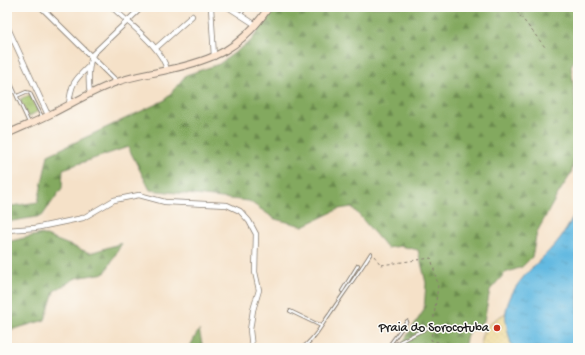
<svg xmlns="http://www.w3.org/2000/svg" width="585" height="355" font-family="'Gochi Hand',sans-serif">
<defs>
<pattern id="forest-firs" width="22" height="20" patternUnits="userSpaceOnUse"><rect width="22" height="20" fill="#83a95f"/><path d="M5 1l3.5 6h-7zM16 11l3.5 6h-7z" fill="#6a894e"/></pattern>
<pattern id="sand-dots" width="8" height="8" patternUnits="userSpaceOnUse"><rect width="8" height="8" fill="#eeda9e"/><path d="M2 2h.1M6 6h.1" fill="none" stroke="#ccba88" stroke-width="1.8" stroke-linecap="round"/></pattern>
<pattern id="park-tufts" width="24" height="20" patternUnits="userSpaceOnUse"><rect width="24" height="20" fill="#a4c36b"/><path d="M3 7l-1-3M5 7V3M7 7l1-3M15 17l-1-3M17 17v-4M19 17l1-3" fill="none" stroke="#8da75c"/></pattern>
<pattern id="water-ripples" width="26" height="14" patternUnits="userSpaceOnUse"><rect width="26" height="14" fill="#64bae1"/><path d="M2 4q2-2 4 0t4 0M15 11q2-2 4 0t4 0" fill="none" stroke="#569fc0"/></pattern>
</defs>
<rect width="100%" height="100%" fill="#fdfcf7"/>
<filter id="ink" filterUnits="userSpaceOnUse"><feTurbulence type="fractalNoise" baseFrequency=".025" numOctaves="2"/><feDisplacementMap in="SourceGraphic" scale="8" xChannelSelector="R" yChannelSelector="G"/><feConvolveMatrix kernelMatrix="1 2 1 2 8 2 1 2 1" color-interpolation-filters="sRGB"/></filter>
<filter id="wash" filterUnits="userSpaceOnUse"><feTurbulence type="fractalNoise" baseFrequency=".012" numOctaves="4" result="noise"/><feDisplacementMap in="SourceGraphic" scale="16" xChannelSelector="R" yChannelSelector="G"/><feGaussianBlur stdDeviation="0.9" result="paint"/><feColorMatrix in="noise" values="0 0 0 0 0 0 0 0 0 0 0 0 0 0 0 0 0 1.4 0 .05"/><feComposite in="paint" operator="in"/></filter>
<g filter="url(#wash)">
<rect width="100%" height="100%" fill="#f5e1c8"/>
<path fill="url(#forest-firs)" stroke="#50623e" d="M 275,7 L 578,7 L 578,54 L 571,66 L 576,109 L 576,152 L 571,174 L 558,194 L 537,232 L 532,257 L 522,267 L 505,273 L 490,290 L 484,321 L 467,334 L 464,348 L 399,348 L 424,310 L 426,283 L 418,250 L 401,246 L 387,248 L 352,207 L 339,209 L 303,226 L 275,219 L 249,201 L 150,190 L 128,147 L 63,169 L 62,188 L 42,216 L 7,222 L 7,200 L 12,206 L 38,202 L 48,155 L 165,100 L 186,75 L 219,64 L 251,41 Z
M 41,234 L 90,253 L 122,243 L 105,273 L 76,278 L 54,291 L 45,320 L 7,331 L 7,242 Z
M 199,330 L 203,348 L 189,348 Z"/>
<path fill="url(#sand-dots)" stroke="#857b5d" d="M 506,313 L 512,348 L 481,348 C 479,329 491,321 506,313 Z"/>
<path fill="url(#park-tufts)" stroke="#607044" d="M 30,95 L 38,111 L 28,117 L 20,99 Z"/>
<path fill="url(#water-ripples)" stroke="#406b7e" d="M 578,205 L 578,348 L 512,348 C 510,339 504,321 506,311 C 512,280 538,265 557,242 C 566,231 573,219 578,205 Z"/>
</g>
<g filter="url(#ink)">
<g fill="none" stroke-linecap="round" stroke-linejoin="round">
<defs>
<path id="service" d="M 241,15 L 245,7
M 7,75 L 29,123
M 17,96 L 26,92 L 30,93 L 42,117
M 342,291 L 358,265
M 290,311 L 321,326
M 388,347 L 407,321
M 302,348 C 314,340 321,326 329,315 C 343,294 358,274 371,253
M 387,348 L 427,328"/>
<path id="minor" d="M 41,7 L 117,82
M 112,7 C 129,24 162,47 167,70
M 211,7 L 214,57
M 228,7 L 256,25
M 7,26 L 48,115
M 156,48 L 192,16
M 90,94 C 88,82 88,65 93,54 L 142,7
M 69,105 C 71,82 75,80 90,65
M 7,230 L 35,228 L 83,218 L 114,200 L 139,195 L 165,202 L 227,205 L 240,211 L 249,221 L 256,234 L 255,272 L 259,290 L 253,310 L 250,330 L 252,348"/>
<path id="secondary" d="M 7,134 C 22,127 37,121 51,114 C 73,103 94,90 117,82 C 133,76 150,74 167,70 C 214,60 241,49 269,7"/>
</defs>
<use href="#service" stroke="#887e72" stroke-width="4"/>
<use href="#minor" stroke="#887e72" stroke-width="6"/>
<use href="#secondary" stroke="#887e72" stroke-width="8"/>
<path stroke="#887e72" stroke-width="1" stroke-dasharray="3 3" stroke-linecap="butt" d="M 499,7 L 517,12 L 545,47
M 374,256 L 381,265 L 431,258 L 438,285 L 431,340 L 459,348"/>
<use href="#service" stroke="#fff" stroke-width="2"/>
<use href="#minor" stroke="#fff" stroke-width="4.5"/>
<use href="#secondary" stroke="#fce5d0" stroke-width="6"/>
</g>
</g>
<circle fill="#c8321e" stroke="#fdfcf7" stroke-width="1.5" cx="497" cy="328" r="4"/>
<g text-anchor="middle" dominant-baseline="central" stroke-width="3" stroke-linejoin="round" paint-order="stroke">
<g font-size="13" fill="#1c1c1c" stroke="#fdfcf7" text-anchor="end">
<text x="489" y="328">Praia do Sorocotuba</text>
</g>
</g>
<rect width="585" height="355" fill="none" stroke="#fdfcf7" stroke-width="24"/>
</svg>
